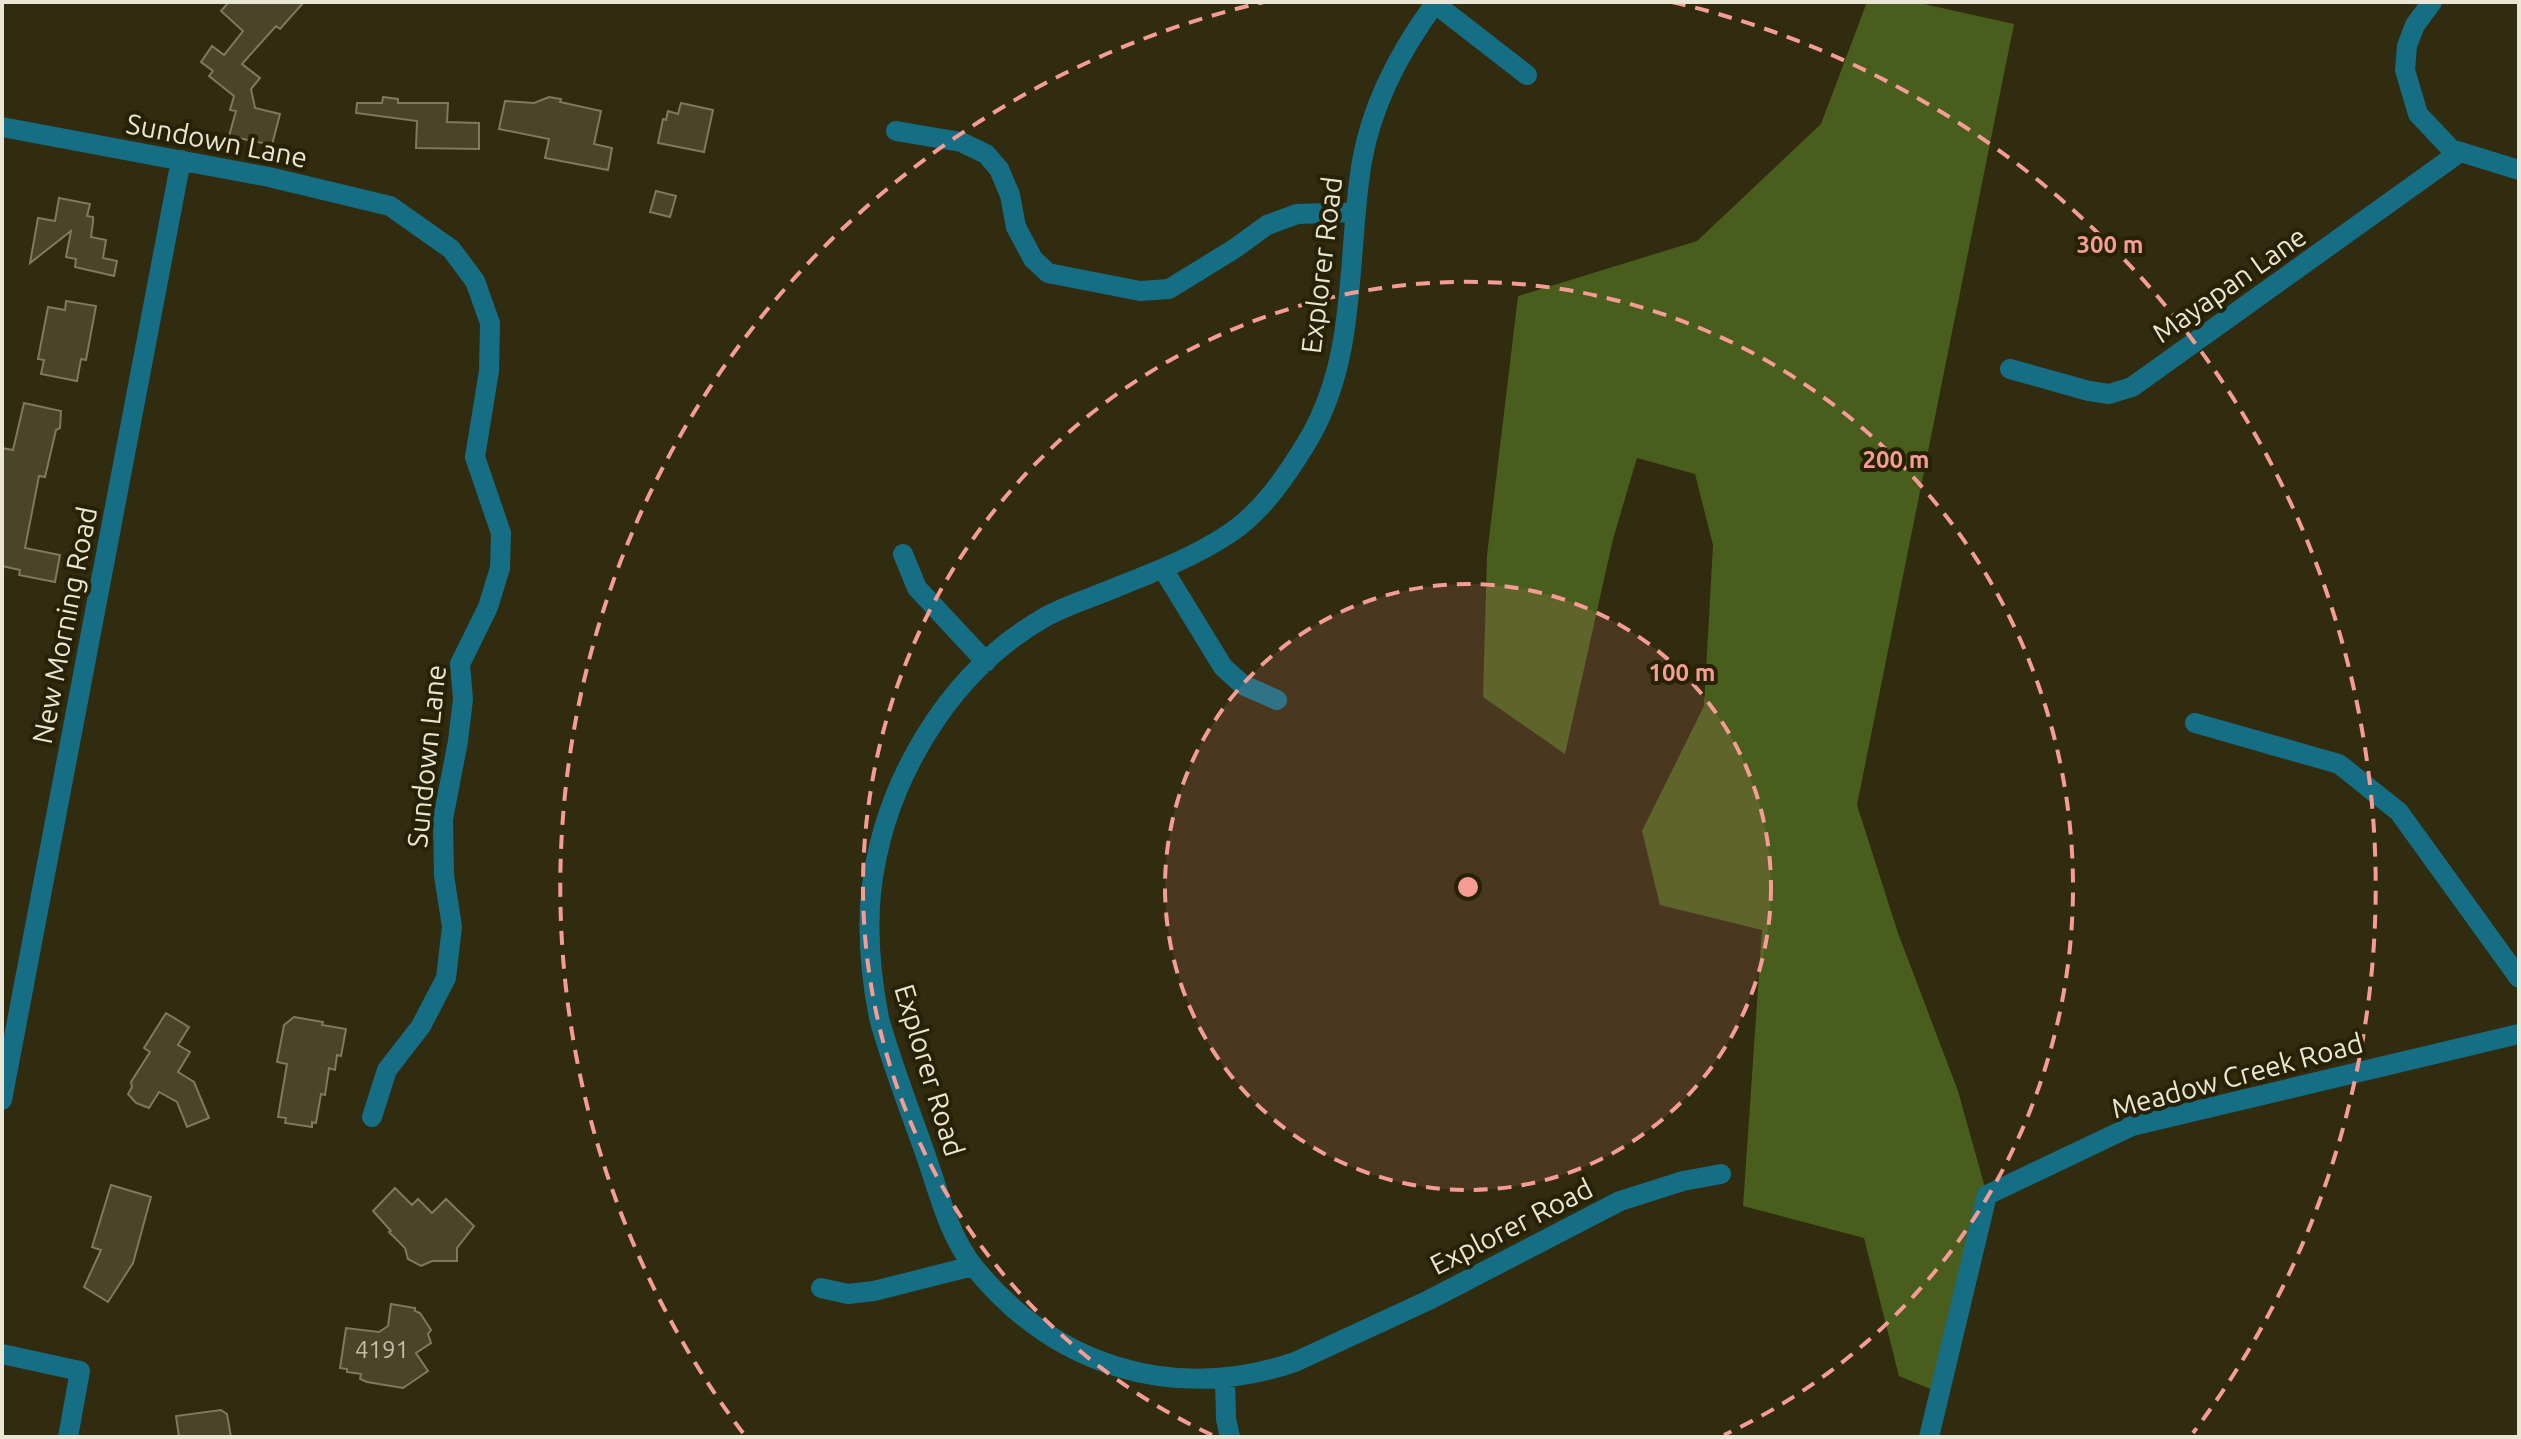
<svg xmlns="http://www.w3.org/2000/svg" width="2521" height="1439" font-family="Ubuntu,sans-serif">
<rect width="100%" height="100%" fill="#312b0f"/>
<path fill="#495d1c" d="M 1867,2 L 1915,2 L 2014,24 L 1857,805 L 1898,933 L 1958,1091 L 1987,1195 L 1940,1393 L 1899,1376 L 1864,1238 L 1743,1206 L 1762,930 L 1660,905 L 1642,831 L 1704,706 L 1713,545 L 1695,474 L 1637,458 L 1613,539 L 1565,754 L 1483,697 L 1487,555 L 1518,296 L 1697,241 L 1821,124 Z"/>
<path fill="#4a4428" stroke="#80795b" stroke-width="2" d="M 229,2 L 304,2 L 280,29 L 276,26 L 242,64 L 260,78 L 251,89 L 255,108 L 280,114 L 272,145 L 229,136 L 236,111 L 230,110 L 234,96 L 209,76 L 213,71 L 201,62 L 212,46 L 224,55 L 243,31 L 221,11 Z
M 383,97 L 398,99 L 398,103 L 448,103 L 447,122 L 479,123 L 479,149 L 416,148 L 417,121 L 356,113 L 357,103 L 382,103 Z
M 549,97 L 561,99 L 560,102 L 601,111 L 594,144 L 612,148 L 608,170 L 545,158 L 549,139 L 499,129 L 505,101 L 534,103 Z
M 681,103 L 713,110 L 704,152 L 658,143 L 663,119 L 666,120 L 668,111 L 678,114 Z
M 656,191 L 676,196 L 670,217 L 650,212 Z
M 59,198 L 90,204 L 87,216 L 93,217 L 93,222 L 91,237 L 106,240 L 103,258 L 117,261 L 114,276 L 75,267 L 76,259 L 66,257 L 71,231 L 30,263 L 38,218 L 55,221 Z
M 66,301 L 96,306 L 86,360 L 81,359 L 77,381 L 41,374 L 44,360 L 38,359 L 48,307 L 65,310 Z
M 24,403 L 61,411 L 60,428 L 56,430 L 45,477 L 39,476 L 25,548 L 60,555 L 55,582 L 19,575 L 20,570 L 2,566 L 2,448 L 13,450 Z
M 166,1013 L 189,1027 L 178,1045 L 190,1052 L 178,1072 L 194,1082 L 209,1118 L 187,1127 L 177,1102 L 159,1092 L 149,1108 L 136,1103 L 128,1094 L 132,1087 L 131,1082 L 150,1052 L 144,1048 Z
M 294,1017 L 323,1022 L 322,1025 L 346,1029 L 341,1056 L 337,1055 L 335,1070 L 329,1068 L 325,1095 L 321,1094 L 316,1123 L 312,1122 L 312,1127 L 285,1123 L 286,1118 L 278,1117 L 287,1064 L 277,1062 L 284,1025 Z
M 111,1185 L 151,1197 L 133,1263 L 108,1302 L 84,1287 L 101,1250 L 92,1247 Z
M 395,1188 L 412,1205 L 418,1199 L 432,1213 L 446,1199 L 474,1226 L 457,1248 L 457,1261 L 432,1261 L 421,1266 L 408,1259 L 405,1248 L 389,1232 L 391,1231 L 373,1211 Z
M 391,1304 L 415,1308 L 415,1311 L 420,1313 L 431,1330 L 428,1334 L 431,1343 L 416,1353 L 428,1371 L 403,1388 L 367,1382 L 360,1379 L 361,1374 L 347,1372 L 347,1369 L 340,1368 L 346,1328 L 379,1332 L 388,1326 Z
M 221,1410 L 227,1414 L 231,1437 L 179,1437 L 176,1416 Z"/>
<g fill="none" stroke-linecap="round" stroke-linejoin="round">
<path stroke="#166e85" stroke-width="20" d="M 1433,2 L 1527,75
M 1436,2 C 1402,48 1372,104 1362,161 C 1346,256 1359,356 1307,442 C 1287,475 1262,512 1230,533 C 1196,556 1155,572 1117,587 C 1094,597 1069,604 1047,616 C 949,671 883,782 871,893 C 867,935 871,977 879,1018 C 892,1065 910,1110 926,1156 C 939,1193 949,1236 974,1267 C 1055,1367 1174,1403 1295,1362 L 1429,1300 L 1620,1201 L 1683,1181 L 1721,1174
M 2432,2 L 2415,25 L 2407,46 L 2405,70 L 2418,114 L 2451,149 L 2519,170
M 2,127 L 269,177 L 390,206 L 451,249 L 475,281 L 490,323 L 489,371 L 475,457 L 501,533 L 500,568 L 488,607 L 460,664 L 463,699 L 458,741 L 443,819 L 444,875 L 452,927 L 446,978 L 421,1026 L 387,1070 L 372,1117
M 896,131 L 961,142 L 986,154 L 999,169 L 1010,195 L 1016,227 L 1033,259 L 1048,273 L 1140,291 L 1169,289 L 1234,249 L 1267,225 L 1297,214 L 1356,212
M 2010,369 L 2089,391 L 2109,394 L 2132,387 L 2460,152
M 903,554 L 917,588 L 986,662
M 1163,569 L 1223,667 L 1243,685 L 1277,700
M 2195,723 L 2339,764 L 2399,812 L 2519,978
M 2,1100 L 181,160
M 821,1288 L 848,1294 L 874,1291 L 973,1266
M 2,1354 L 80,1371 L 68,1437
M 1225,1379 L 1226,1419 L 1230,1437
M 1929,1437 L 1987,1195 L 2132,1126 L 2519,1034"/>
</g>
<circle cx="1468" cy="887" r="303" fill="#f59c94" fill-opacity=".12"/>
<g fill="none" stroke="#f59c94" stroke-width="4" stroke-dasharray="14 10">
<circle cx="1468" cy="887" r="303"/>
<path d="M1212 1435A605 605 0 1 1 1724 1435"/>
<path d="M743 1433A908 908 0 0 1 1264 2M1672 2A908 908 0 0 1 2193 1433"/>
</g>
<g text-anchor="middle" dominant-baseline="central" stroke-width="8" stroke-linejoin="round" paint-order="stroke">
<g font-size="24" fill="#c2beaa">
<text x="382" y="1349">4191</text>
</g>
<g font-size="28" fill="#eae6d6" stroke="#272205">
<text transform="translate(217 140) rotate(11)">Sundown Lane</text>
<text transform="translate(1321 265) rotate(-83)">Explorer Road</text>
<text transform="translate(2229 284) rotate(-35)">Mayapan Lane</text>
<text transform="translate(64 625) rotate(-79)">New Morning Road</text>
<text transform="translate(426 756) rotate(-84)">Sundown Lane</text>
<text transform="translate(930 1070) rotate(73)">Explorer Road</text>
<text transform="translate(2237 1075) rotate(-15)">Meadow Creek Road</text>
<text transform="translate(1511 1226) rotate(-27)">Explorer Road</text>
</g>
</g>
<circle cx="1468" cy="887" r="12" fill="#f59c94" stroke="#272205" stroke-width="4"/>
<g font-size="24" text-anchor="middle" font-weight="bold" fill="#f59c94" stroke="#272205" stroke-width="8" stroke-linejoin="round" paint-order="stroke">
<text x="2110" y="253">300 m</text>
<text x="1896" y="468">200 m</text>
<text x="1682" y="681">100 m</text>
</g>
<rect width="2521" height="1439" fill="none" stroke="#eae6d6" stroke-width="8"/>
</svg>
